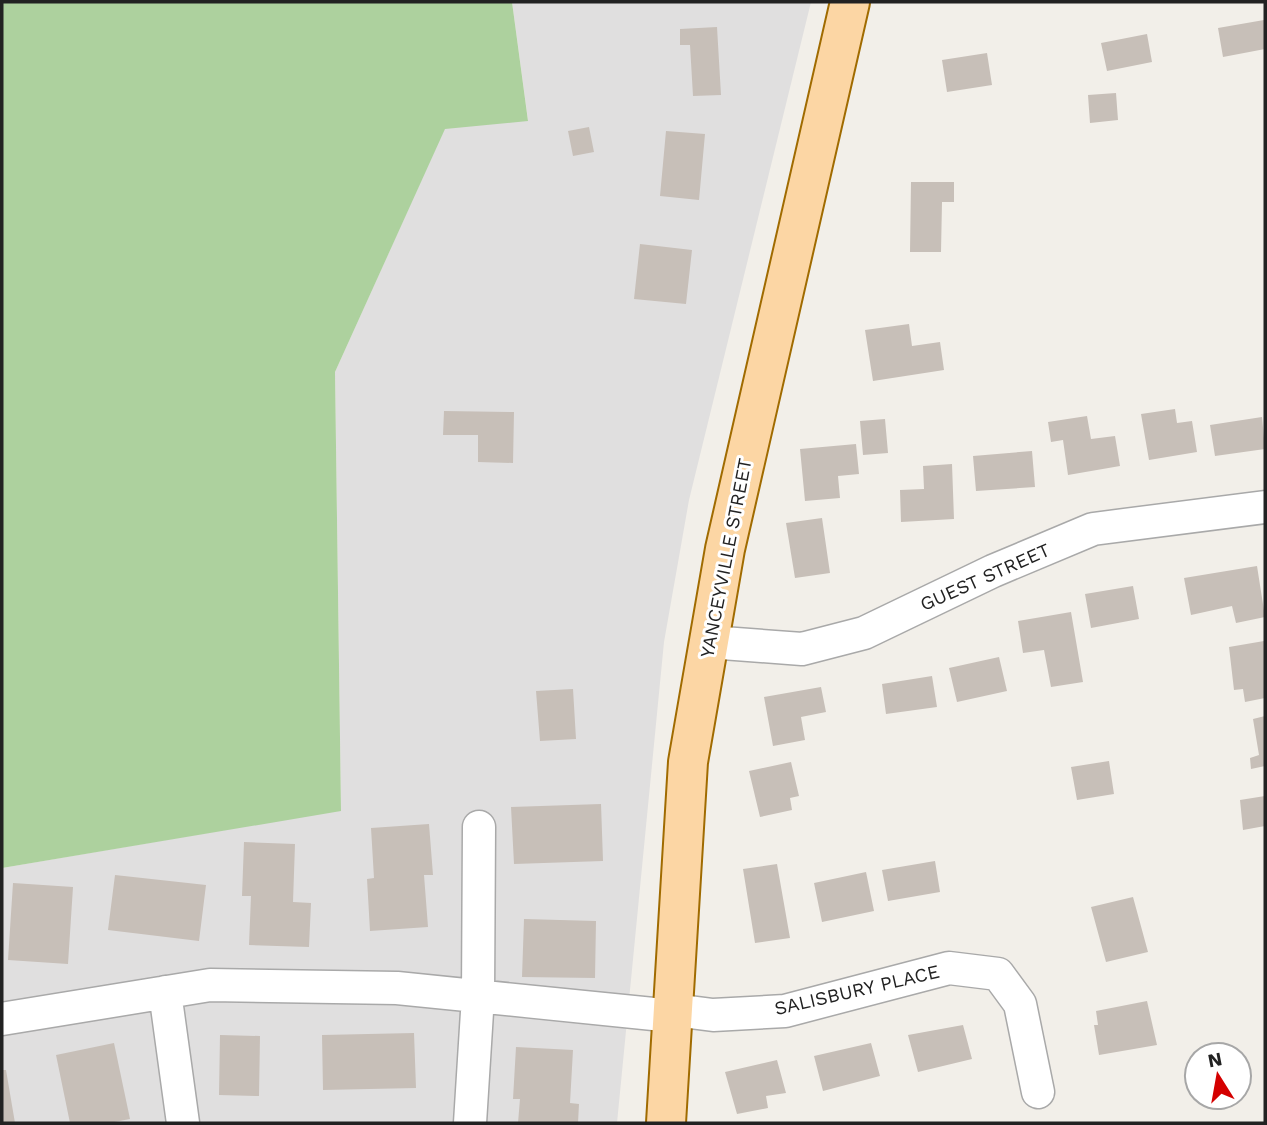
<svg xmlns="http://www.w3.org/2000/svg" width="1267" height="1125" font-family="'Work Sans',sans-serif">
<rect width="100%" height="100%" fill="#f2efe9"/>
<path fill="#e0dfdf" d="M 512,2 L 811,2 L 689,500 L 664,642 L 617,1123 L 2,1123 L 2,868 L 341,810 L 335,372 L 445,128 L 528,120 Z"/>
<path fill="#add19e" d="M 2,2 L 512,2 L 528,121 L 445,129 L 335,372 L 341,811 L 2,868 Z"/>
<path fill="#c7bfb8" d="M 1264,20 L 1265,49 L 1223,57 L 1218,28 Z
M 717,27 L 721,95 L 693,96 L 690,45 L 680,45 L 680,29 Z
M 1147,34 L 1152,62 L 1107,71 L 1101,43 Z
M 987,53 L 992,85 L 947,92 L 942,60 Z
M 1116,93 L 1118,120 L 1090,123 L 1088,95 Z
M 589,127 L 594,152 L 573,156 L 568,131 Z
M 666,131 L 705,134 L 699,200 L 660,196 Z
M 911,182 L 954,182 L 954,202 L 942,202 L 941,252 L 910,252 Z
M 640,244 L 692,250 L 686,304 L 634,299 Z
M 909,324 L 912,346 L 940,342 L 944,370 L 873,381 L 865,330 Z
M 1175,409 L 1177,423 L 1192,421 L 1197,452 L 1149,460 L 1141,414 Z
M 444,411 L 514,412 L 513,463 L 478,462 L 478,435 L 443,435 Z
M 1087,416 L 1091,439 L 1115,436 L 1120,466 L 1068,475 L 1063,440 L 1051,442 L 1048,422 Z
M 1262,417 L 1265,449 L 1215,456 L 1210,425 Z
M 885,419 L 888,453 L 863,455 L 860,421 Z
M 856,444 L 859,474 L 838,476 L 840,498 L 805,501 L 800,449 Z
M 1032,451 L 1035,487 L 976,491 L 973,456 Z
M 952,464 L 954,519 L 901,522 L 900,490 L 924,489 L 923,466 Z
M 822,518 L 830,573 L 795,578 L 786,523 Z
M 1257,566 L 1265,617 L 1236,623 L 1232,606 L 1191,615 L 1184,578 Z
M 1133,586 L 1139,619 L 1091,628 L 1085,594 Z
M 1071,612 L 1083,682 L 1051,687 L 1044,650 L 1023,653 L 1018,621 Z
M 1264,641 L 1265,698 L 1245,702 L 1243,689 L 1234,690 L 1229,647 Z
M 999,657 L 1007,691 L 957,702 L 949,668 Z
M 932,676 L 937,707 L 886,714 L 882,684 Z
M 821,687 L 826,712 L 801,717 L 805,740 L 773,746 L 764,697 Z
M 573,689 L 576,739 L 540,741 L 536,691 Z
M 1265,716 L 1265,766 L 1251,769 L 1250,758 L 1259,755 L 1253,719 Z
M 1109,761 L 1114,794 L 1077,800 L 1071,767 Z
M 791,762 L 799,796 L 790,798 L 792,810 L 760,817 L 749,771 Z
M 1265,796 L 1265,826 L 1243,830 L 1240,800 Z
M 601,804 L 603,861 L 514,864 L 511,807 Z
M 429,824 L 433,875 L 424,875 L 428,927 L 370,931 L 367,879 L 374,878 L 371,828 Z
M 244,842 L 295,844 L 293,902 L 311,903 L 309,947 L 249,945 L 251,896 L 242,896 Z
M 935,861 L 940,892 L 888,901 L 882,870 Z
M 777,864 L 790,938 L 755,943 L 743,869 Z
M 866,872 L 874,911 L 822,922 L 814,883 Z
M 115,875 L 206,885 L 199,941 L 108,930 Z
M 13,883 L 73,887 L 68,964 L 8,960 Z
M 1133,897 L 1148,952 L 1106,962 L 1091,907 Z
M 524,919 L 596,921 L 595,978 L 522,977 Z
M 1147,1001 L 1157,1045 L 1099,1055 L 1094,1025 L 1098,1025 L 1096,1011 Z
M 963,1025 L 972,1059 L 918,1072 L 908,1035 Z
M 414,1033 L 416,1088 L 323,1090 L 322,1035 Z
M 220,1035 L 260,1036 L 259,1096 L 219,1095 Z
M 114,1043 L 130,1119 L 109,1123 L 70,1123 L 56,1055 Z
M 871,1043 L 880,1076 L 823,1091 L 814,1056 Z
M 516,1047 L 573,1050 L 570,1103 L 579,1104 L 578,1123 L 518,1123 L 520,1099 L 513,1099 Z
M 777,1060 L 786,1093 L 766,1096 L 768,1108 L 737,1114 L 725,1072 Z
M 2,1070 L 6,1070 L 15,1123 L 2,1123 Z"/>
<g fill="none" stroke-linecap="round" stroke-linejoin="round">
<defs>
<path id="minor" d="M 709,642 L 802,649 L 864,633 L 993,571 L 1093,529 L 1265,507
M 165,992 L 183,1123
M 674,1010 L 713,1015 L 785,1011 L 949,968 L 998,974 L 1020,1004 L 1038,1092
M 2,1019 L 210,985 L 397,988 L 673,1016
M 470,1123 L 478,996 L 479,827"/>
<path id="major" d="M 666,1123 L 688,762 L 725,549 L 850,2"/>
</defs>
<use href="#minor" stroke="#a9a9a9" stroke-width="35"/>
<use href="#major" stroke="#a06b00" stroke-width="42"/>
<use href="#minor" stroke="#fff" stroke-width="32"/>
<use href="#major" stroke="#fcd6a4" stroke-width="38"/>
</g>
<g text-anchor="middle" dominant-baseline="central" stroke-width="6" stroke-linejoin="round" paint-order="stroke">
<g font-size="19" fill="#222" stroke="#fff">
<text transform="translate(726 558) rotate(-79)">YANCEYVILLE STREET</text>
<text transform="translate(985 577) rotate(-24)">GUEST STREET</text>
<text transform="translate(857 990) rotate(-13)">SALISBURY PLACE</text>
</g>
</g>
<rect width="1267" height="1125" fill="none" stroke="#222222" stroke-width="7"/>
<g transform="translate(1218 1076) rotate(349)"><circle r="33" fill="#ffffff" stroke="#a7a7a7" stroke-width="2"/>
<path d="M0-5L12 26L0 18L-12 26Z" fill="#d40000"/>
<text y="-10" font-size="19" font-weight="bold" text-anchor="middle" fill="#222222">N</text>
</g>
</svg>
